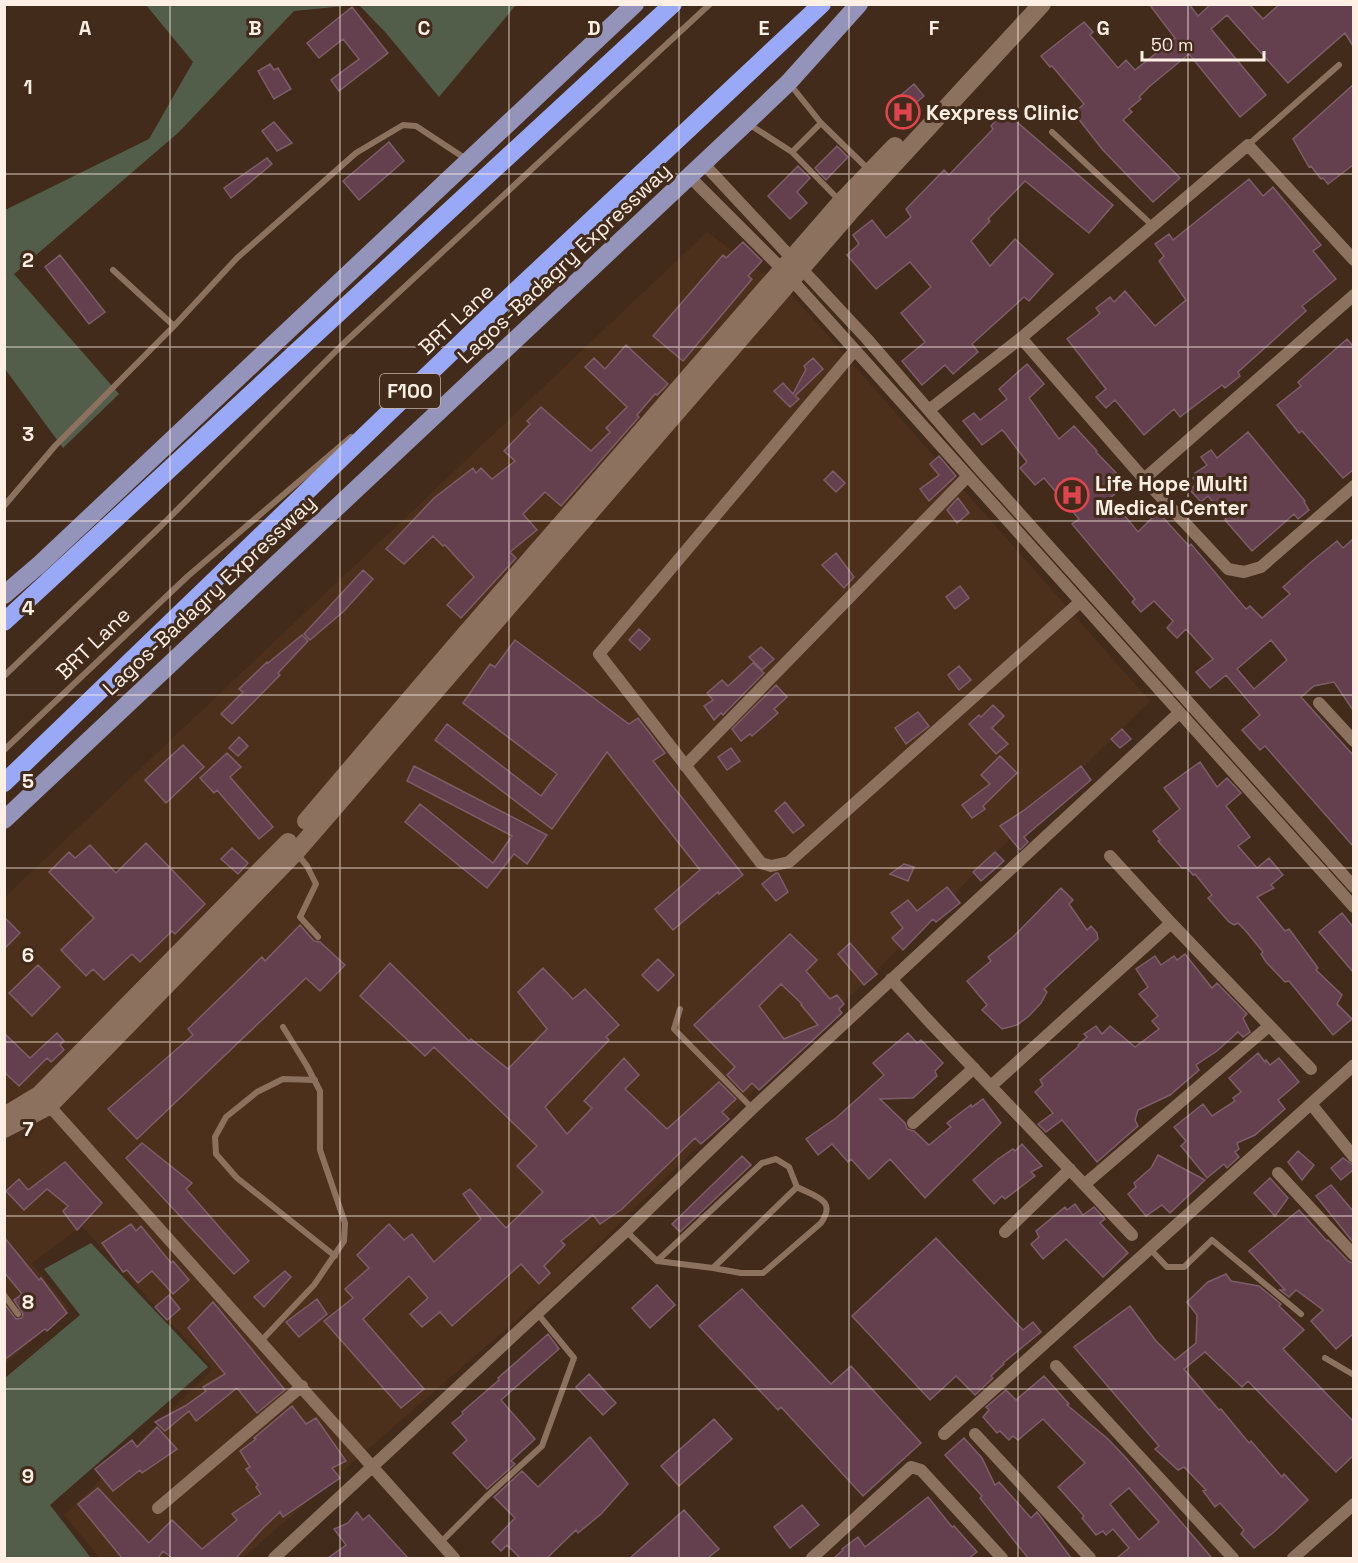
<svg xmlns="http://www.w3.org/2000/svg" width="1358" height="1563" font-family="'Space Grotesk',sans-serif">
<rect width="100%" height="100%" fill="#422b1b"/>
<path fill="#4d301b" d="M 707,232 L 789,292 L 1150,701 L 561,1281 L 243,1558 L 100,1558 L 64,1515 L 213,1369 L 82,1226 L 32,1263 L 69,1309 L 5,1364 L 5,897 Z"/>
<path fill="#535e4a" d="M 146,5 L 356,5 L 294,11 L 179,132 L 14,274 L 119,394 L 63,448 L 5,369 L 5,210 L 149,139 L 193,62 Z
M 359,5 L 516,5 L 439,97 L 386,33 Z
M 91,1243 L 208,1367 L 50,1505 L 91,1558 L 5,1558 L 5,1378 L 80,1315 L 44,1269 Z"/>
<path fill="#64404e" stroke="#7d5d68" stroke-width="1.5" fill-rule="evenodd" d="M 1149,4 L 1189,4 L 1198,16 L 1211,4 L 1249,4 L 1263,19 L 1280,4 L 1353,4 L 1353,46 L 1345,33 L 1288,83 L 1227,15 L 1211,29 L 1266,95 L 1240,117 L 1189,54 L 1150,86 L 1139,97 L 1141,99 L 1129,109 L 1132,112 L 1123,120 L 1180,178 L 1153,202 L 1102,149 L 1074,113 L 1084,104 L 1052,66 L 1050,67 L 1041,56 L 1084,22 L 1093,32 L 1090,35 L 1118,68 L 1126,60 L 1135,70 L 1175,38 Z
M 352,7 L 388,53 L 339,91 L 331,80 L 359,59 L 343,39 L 319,58 L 307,43 Z
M 270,64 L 274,70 L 278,68 L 291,89 L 274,99 L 258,71 Z
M 914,84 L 924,96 L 912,106 L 917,111 L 903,124 L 888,106 Z
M 1353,85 L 1353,165 L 1328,184 L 1323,178 L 1321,179 L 1311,166 L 1309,167 L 1293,139 Z
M 1004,111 L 1113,205 L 1089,233 L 1025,181 L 988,219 L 990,221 L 971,241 L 990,266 L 1015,239 L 1053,274 L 1029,301 L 1024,297 L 972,344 L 978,352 L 953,374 L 945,365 L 922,385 L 902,361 L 925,342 L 901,313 L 931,287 L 910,262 L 876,289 L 847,255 L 859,244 L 853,235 L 872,220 L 886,238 L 911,217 L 906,209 L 944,170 L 949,175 L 993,129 L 991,126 Z
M 274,122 L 292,143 L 277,151 L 262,131 Z
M 389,142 L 404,161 L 359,200 L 343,181 Z
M 837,146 L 848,157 L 826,180 L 815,168 Z
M 267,158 L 272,164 L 231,198 L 224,188 Z
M 798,166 L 810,178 L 797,192 L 807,203 L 790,219 L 768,196 Z
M 1249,179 L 1263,196 L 1273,187 L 1321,245 L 1313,251 L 1336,279 L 1302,306 L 1306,311 L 1238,372 L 1240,376 L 1225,388 L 1222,385 L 1180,417 L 1174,409 L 1144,435 L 1115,400 L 1106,408 L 1096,397 L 1106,389 L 1067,339 L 1097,316 L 1100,313 L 1096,308 L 1110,297 L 1114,302 L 1125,291 L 1155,326 L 1186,300 L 1159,261 L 1164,256 L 1155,244 L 1169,234 L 1173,240 Z
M 743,242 L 762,261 L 748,276 L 752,279 L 683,361 L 653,336 L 723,255 L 726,258 Z
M 60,255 L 105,312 L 89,324 L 45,267 Z
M 1347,339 L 1353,346 L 1353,470 L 1343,478 L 1302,431 L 1299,433 L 1277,405 L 1301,386 L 1298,382 Z
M 626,345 L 668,384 L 657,395 L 655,394 L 637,415 L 639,417 L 561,506 L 545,492 L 523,514 L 537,530 L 510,552 L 516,558 L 461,618 L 447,605 L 474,577 L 445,545 L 443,546 L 433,536 L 404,564 L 386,549 L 434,498 L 473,468 L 476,473 L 481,468 L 492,479 L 515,461 L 504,451 L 530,424 L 527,421 L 541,407 L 591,451 L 610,432 L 606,428 L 627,407 L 585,367 L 594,358 L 605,369 Z
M 813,358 L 823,369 L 795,396 L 799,399 L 790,407 L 774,391 L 783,383 L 793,394 L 806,369 L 804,366 Z
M 1027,364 L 1044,384 L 1029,398 L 1059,439 L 1074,426 L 1097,451 L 1096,452 L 1123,480 L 1114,490 L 1116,493 L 1110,498 L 1138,532 L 1158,512 L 1189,546 L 1191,544 L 1246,609 L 1250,606 L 1262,618 L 1290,594 L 1283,587 L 1310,563 L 1337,541 L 1343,548 L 1353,539 L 1353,710 L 1334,682 L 1314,686 L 1301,697 L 1353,755 L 1353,846 L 1265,746 L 1260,750 L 1242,730 L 1260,715 L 1226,675 L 1210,688 L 1196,672 L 1213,659 L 1186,629 L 1177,638 L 1167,628 L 1173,621 L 1154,601 L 1141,612 L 1132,602 L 1135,599 L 1072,524 L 1079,519 L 1044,478 L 1035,485 L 1020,468 L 1027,462 L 1005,433 L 1002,430 L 982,445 L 963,421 L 974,413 L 980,420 L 1007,399 L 999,389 ZM 1271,640 L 1287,660 L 1254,689 L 1237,669 Z
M 1248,432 L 1305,501 L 1304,502 L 1309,510 L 1298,519 L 1294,514 L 1252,551 L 1225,520 L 1226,519 L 1208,496 L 1201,502 L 1190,490 L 1197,483 L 1193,478 L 1196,476 L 1195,473 L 1207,465 L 1201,457 L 1211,450 L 1217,458 Z
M 939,456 L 956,476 L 929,501 L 920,489 L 939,475 L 930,464 Z
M 833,471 L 845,483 L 836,492 L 824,480 Z
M 958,498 L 969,513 L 957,523 L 947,510 Z
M 836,553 L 854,577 L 844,588 L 822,565 Z
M 363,570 L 373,579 L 344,611 L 310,640 L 304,634 Z
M 960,586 L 969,598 L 955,609 L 946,597 Z
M 639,629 L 650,639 L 640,650 L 629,640 Z
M 302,635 L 308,641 L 278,673 L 280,675 L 232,724 L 221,714 L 243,692 L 239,689 L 267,662 L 268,663 Z
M 515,640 L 629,724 L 638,718 L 665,753 L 653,761 L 743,875 L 719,894 L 718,892 L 673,930 L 655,909 L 700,870 L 607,752 L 552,829 L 435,740 L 447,724 L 541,796 L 557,774 L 463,703 L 490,664 L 495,667 Z
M 761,647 L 774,659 L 762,670 L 749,657 Z
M 753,663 L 764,673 L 723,715 L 721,713 L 714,720 L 704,706 L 713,700 L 707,693 L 722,680 L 728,686 Z
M 959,666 L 971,680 L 959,690 L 948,675 Z
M 776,685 L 787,697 L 774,709 L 778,713 L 752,736 L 750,734 L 741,741 L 732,729 Z
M 993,705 L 1004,716 L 992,728 L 1008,744 L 996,754 L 969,724 L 979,715 L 981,717 Z
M 918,712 L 929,726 L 906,744 L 895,728 Z
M 1122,729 L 1131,739 L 1120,748 L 1111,739 Z
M 239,737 L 248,746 L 238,756 L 229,748 Z
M 183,745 L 204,767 L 166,803 L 145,780 Z
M 731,748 L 740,761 L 727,770 L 718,757 Z
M 227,753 L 241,767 L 230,777 L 273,827 L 259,839 L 217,790 L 214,793 L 200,778 Z
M 1000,756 L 1017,773 L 983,806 L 985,809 L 972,818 L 962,805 L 990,784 L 981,775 Z
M 1200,762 L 1217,787 L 1227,778 L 1241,793 L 1226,806 L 1250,837 L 1238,846 L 1257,868 L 1269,858 L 1283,875 L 1271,885 L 1274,888 L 1257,897 L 1285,931 L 1289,929 L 1318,968 L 1316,970 L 1342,995 L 1337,1004 L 1352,1019 L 1333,1035 L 1289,981 L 1285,982 L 1266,962 L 1261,954 L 1263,952 L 1245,930 L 1238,923 L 1234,925 L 1229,922 L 1208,898 L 1212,895 L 1195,874 L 1193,875 L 1187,868 L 1182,868 L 1158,841 L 1160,840 L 1153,831 L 1180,809 L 1164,788 Z
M 414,766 L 547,835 L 527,864 L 514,854 L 487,888 L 405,822 L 420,804 L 493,863 L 512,836 L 407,781 Z
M 1081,766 L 1091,780 L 1024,837 L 1028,842 L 1020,850 L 1000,826 L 1023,811 Z
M 785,802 L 804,825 L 793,833 L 775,811 Z
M 146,843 L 205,904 L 175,934 L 172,931 L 140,962 L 132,954 L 104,980 L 93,969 L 86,976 L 61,950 L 94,918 L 49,872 L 69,852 L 75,858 L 90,845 L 116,873 Z
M 232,848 L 248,863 L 238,874 L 221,859 Z
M 995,852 L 1004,861 L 981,881 L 973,872 Z
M 904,864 L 914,867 L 908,881 L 890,874 Z
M 776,873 L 778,873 L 788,892 L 776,901 L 762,884 Z
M 947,887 L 960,903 L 936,922 L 933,919 L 903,950 L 892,938 L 903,928 L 891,913 L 908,900 L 917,911 Z
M 1061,888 L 1073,900 L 1069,904 L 1087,930 L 1091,926 L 1097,933 L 1098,939 L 1044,989 L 1047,992 L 1041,1003 L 1029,1016 L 1017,1025 L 1002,1029 L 982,1010 L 987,1005 L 967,981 L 991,961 L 988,957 L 1014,936 Z
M 1342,913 L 1353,927 L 1353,972 L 1319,932 Z
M 4,917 L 20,933 L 4,949 Z
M 300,925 L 314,941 L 320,942 L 345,965 L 320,991 L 306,978 L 137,1139 L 108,1109 L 193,1035 L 188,1029 L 262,957 L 265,961 Z
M 790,934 L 817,960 L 806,971 L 830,999 L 837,995 L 844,1004 L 839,1009 L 842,1013 L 759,1090 L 752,1083 L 743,1092 L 727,1075 L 735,1067 L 694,1025 ZM 781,984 L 802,1004 L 801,1005 L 818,1025 L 784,1039 L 759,1006 Z
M 850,943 L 877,974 L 864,985 L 838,954 Z
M 1185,954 L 1212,988 L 1217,983 L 1247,1014 L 1243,1018 L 1250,1032 L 1243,1037 L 1238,1032 L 1217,1051 L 1196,1065 L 1199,1070 L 1170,1095 L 1138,1110 L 1135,1120 L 1138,1126 L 1097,1162 L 1062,1120 L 1046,1132 L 1038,1124 L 1053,1113 L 1035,1092 L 1043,1085 L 1040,1080 L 1079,1046 L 1078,1045 L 1087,1037 L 1084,1034 L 1096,1026 L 1102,1034 L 1110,1026 L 1135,1047 L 1159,1029 L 1152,1021 L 1158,1016 L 1139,994 L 1148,987 L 1136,969 L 1155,956 L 1161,965 L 1174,956 L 1177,960 Z
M 658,959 L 674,975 L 658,991 L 642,975 Z
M 390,963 L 469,1041 L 471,1039 L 508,1069 L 547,1029 L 518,992 L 543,968 L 573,999 L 585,989 L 619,1025 L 606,1037 L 609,1040 L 545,1107 L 567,1134 L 592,1108 L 584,1101 L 624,1058 L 639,1075 L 625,1089 L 667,1129 L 719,1082 L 736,1099 L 722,1112 L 729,1119 L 701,1144 L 695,1138 L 622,1209 L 600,1224 L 593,1215 L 561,1241 L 565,1245 L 544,1266 L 550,1273 L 539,1284 L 521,1264 L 452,1326 L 440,1312 L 422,1327 L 410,1314 L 428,1298 L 409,1276 L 363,1319 L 424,1389 L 401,1408 L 324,1321 L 353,1298 L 345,1289 L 369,1268 L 357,1255 L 389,1224 L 404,1240 L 412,1234 L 434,1262 L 481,1219 L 463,1194 L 470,1189 L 506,1228 L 543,1192 L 517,1166 L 537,1146 L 434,1047 L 425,1056 L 360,996 Z
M 38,965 L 60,987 L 32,1016 L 9,993 Z
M 4,1033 L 30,1058 L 57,1033 L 64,1041 L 60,1045 L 64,1050 L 51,1062 L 47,1058 L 19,1086 L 4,1072 Z
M 908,1033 L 917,1043 L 921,1040 L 943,1063 L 935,1071 L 937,1076 L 913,1098 L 880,1099 L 905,1123 L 907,1129 L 914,1131 L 929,1145 L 951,1127 L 947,1123 L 971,1105 L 972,1107 L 983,1099 L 1001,1123 L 925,1198 L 890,1159 L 869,1179 L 851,1159 L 848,1162 L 832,1144 L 818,1155 L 806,1139 L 836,1118 L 884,1075 L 873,1063 Z
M 1258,1053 L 1265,1062 L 1266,1060 L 1270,1065 L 1279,1058 L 1299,1082 L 1278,1100 L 1285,1109 L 1255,1135 L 1237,1143 L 1239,1149 L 1235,1152 L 1239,1157 L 1227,1168 L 1224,1164 L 1207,1178 L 1181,1146 L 1186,1141 L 1174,1127 L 1203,1104 L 1212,1116 L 1235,1101 L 1233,1098 L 1241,1092 L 1229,1078 Z
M 142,1143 L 192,1183 L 186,1189 L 249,1261 L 234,1274 L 126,1158 Z
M 1022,1144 L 1042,1166 L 1031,1172 L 1035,1176 L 1005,1199 L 1002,1196 L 994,1204 L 973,1180 L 998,1159 L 1013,1149 L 1015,1151 Z
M 1298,1151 L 1314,1165 L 1302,1180 L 1288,1162 Z
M 1158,1155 L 1205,1180 L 1170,1213 L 1162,1205 L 1146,1216 L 1128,1194 L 1136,1187 L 1134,1183 L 1151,1168 Z
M 742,1156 L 751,1165 L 680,1232 L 672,1224 Z
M 1343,1158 L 1353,1165 L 1353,1170 L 1341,1180 L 1331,1168 Z
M 65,1162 L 102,1203 L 77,1230 L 63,1211 L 68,1206 L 47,1189 L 24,1210 L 6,1191 L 19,1179 L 28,1190 Z
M 1270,1178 L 1288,1198 L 1275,1216 L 1254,1193 Z
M 1331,1185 L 1353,1211 L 1353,1242 L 1316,1196 Z
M 1075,1204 L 1083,1215 L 1094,1207 L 1105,1219 L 1100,1223 L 1128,1253 L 1103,1277 L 1066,1239 L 1043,1259 L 1031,1244 L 1039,1237 L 1036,1231 L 1065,1207 L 1067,1210 Z
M 1299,1210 L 1327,1241 L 1328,1240 L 1348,1261 L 1353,1263 L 1353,1334 L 1336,1349 L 1311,1321 L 1323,1310 L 1296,1290 L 1289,1297 L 1280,1290 L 1285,1290 L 1249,1251 Z
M 131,1224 L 136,1231 L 141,1226 L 171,1263 L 173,1261 L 189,1280 L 173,1294 L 152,1271 L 138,1283 L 127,1270 L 123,1272 L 102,1243 Z
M 4,1237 L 39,1280 L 41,1278 L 67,1313 L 47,1331 L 45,1329 L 4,1360 L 4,1307 L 6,1306 L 16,1319 L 22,1318 L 23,1314 L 14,1300 L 22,1294 L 4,1272 Z
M 936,1238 L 1023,1330 L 1033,1322 L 1041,1332 L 1003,1363 L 1004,1364 L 991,1376 L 993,1378 L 975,1395 L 956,1376 L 930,1400 L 852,1316 Z
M 285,1271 L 291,1277 L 264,1307 L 254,1297 Z
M 1226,1274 L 1231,1281 L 1259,1286 L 1281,1304 L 1279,1306 L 1304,1330 L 1283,1349 L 1353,1421 L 1353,1456 L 1336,1472 L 1248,1381 L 1242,1387 L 1205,1352 L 1184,1369 L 1219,1410 L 1221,1409 L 1249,1443 L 1251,1441 L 1282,1477 L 1284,1474 L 1308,1500 L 1274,1532 L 1254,1548 L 1241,1534 L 1244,1530 L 1220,1503 L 1215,1507 L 1203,1491 L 1206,1490 L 1184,1467 L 1178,1470 L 1155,1449 L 1159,1446 L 1074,1347 L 1130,1306 L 1156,1341 L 1175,1360 L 1196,1343 L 1197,1315 L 1187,1302 L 1208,1282 Z
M 657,1285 L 675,1305 L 650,1328 L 632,1308 Z
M 742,1289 L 831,1384 L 851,1366 L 921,1443 L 863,1496 L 781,1407 L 778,1410 L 699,1326 Z
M 169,1295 L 180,1309 L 167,1320 L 155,1307 Z
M 317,1299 L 327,1314 L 299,1337 L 286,1322 Z
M 213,1302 L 285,1390 L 257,1413 L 237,1388 L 196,1421 L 189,1411 L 165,1431 L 155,1422 L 185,1406 L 206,1391 L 203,1387 L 225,1374 L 188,1328 Z
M 548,1334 L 559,1349 L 501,1400 L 535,1439 L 511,1461 L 515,1464 L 487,1489 L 453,1453 L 467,1440 L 452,1423 L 463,1414 L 462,1412 L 499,1380 L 498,1378 Z
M 589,1374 L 616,1403 L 603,1415 L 576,1387 Z
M 1044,1376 L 1069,1404 L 1067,1405 L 1108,1439 L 1126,1458 L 1212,1558 L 1117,1558 L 1129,1548 L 1113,1529 L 1106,1535 L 1103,1531 L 1096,1535 L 1082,1518 L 1084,1516 L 1058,1487 L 1085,1463 L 1043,1419 L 1018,1440 L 1013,1436 L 1009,1440 L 1000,1431 L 997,1433 L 983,1417 L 989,1410 L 986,1407 L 1006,1390 L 1016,1400 ZM 1129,1488 L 1159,1522 L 1139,1540 L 1110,1504 Z
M 292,1406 L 306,1424 L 316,1418 L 346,1461 L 332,1468 L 340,1478 L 283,1517 L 280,1512 L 264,1527 L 236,1558 L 172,1558 L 163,1551 L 158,1558 L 122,1558 L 78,1504 L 98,1488 L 149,1543 L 172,1520 L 202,1549 L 237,1520 L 232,1514 L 261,1494 L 256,1487 L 258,1485 L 246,1469 L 250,1467 L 240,1451 L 256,1439 L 254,1438 Z
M 714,1419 L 732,1439 L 679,1486 L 661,1466 Z
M 157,1427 L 177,1449 L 142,1473 L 140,1470 L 113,1491 L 95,1469 L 132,1440 L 137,1447 Z
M 590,1437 L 628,1484 L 601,1514 L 578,1533 L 576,1530 L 547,1558 L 520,1558 L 507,1545 L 501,1551 L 492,1542 L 515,1518 L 494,1497 L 522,1471 L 538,1487 Z
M 964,1438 L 982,1458 L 995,1485 L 999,1482 L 1031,1518 L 1037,1512 L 1071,1558 L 1028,1558 L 980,1498 L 982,1496 L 945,1455 Z
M 928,1497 L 952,1527 L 954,1526 L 977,1552 L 969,1558 L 834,1558 L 843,1550 L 842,1549 L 858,1537 L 865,1547 Z
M 802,1505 L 819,1525 L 790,1548 L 774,1527 Z
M 684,1510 L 719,1549 L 708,1558 L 630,1558 Z
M 357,1512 L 363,1520 L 369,1515 L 408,1558 L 328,1558 L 346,1545 L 334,1529 L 348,1523 Z"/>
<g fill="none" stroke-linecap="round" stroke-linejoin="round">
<path stroke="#8c715f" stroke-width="6" d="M 789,83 L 821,123 L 869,170
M 747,123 L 792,152 L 840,201
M 1052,132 L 1153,226
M 1248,145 L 1339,65
M 792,152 L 821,123
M 113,270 L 174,326
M 4,506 L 55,446 L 174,326 L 237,258 L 356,153 L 403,125 L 416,126 L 466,159
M 4,676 L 161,526 L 343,344 L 710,4
M 4,750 L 188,576 L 351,437
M 298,855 L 307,866 L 316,884 L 300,917 L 318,937
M 680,1009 L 674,1029 L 752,1108
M 315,1080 L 283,1079 L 257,1092 L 226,1117 L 215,1137 L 216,1154 L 237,1178 L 335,1256
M 626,1231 L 657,1261 L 713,1268 L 797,1187
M 1150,1249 L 1167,1267 L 1184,1267 L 1212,1240 L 1301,1314
M 657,1261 L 762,1163 L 776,1159 L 789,1167 L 797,1187 C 816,1197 837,1200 821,1223 L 763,1273 L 741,1273 L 713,1268
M 4,1295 L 18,1314
M 261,1341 L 314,1285 L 344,1241 L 345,1223 L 320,1150 L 320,1091 L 307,1066 L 283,1027
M 1325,1358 L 1354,1375
M 441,1542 L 486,1497 L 542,1446 L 574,1358 L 537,1313"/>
<path stroke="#8c715f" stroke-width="12" d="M 703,163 L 867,339 L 977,466 L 1354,887
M 689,176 L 783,270 L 855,350 L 1354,907
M 1021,338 L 1144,479 L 1228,569 L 1244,572 L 1261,567 L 1354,486
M 855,350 L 599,654 L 761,863 L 771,866 L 789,862 L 1080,602
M 929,410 L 1021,338 L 1248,145 L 1354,260
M 1144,479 L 1354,295
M 1319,703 L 1354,741
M 685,766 L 967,477
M 1110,856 L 1171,923 L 1311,1069
M 891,979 L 925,1017 L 1132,1235
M 991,1086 L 1171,923
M 45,1101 L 454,1558
M 1311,1104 L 1354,1157
M 913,1123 L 974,1068
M 1278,1173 L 1354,1255
M 1085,1184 L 1269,1026
M 1005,1232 L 1070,1169
M 1056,1366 L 1233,1558
M 944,1434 L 1354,1065
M 975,1434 L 1090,1558
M 158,1508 L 302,1386
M 274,1558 L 626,1231 L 753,1108 L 1179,713
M 812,1558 L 911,1467 L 921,1470 L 1002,1558
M 1293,1558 L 1354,1504"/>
<path stroke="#8c715f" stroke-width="18" d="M 306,821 L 455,646 L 841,202 L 895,146
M 4,1116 L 39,1095 L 288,842
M 4,1129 L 49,1106 L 295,853 L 850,212 L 1042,4"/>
<path stroke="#9493ba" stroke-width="18" d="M 4,595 L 40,564 L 635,4
M 4,820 L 746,123 L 789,82 L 859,4"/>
<path stroke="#99a9f7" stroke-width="18" d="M 4,622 L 673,4
M 4,783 L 490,315 L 822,4"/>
</g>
<path fill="none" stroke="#ffefe5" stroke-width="1.5" stroke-opacity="0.55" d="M 170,4 L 170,1558M 340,4 L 340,1558M 509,4 L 509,1558M 679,4 L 679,1558M 849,4 L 849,1558M 1018,4 L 1018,1558M 1188,4 L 1188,1558M 4,174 L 1354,174M 4,347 L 1354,347M 4,521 L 1354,521M 4,695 L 1354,695M 4,868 L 1354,868M 4,1042 L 1354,1042M 4,1216 L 1354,1216M 4,1389 L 1354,1389"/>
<defs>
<symbol id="hospital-ring" viewBox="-11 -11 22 22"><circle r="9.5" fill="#422b1b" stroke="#e0444e" stroke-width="1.5"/><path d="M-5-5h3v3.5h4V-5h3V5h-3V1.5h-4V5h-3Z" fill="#e0444e"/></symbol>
</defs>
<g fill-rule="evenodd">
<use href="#hospital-ring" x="884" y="93" width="38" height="38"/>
<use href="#hospital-ring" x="1053" y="476" width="38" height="38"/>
</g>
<g text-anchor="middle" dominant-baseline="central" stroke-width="6" stroke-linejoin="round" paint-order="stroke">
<rect fill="#422b1b" stroke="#c6b4a8" stroke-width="1.5" x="380" y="374" width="60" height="34" rx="4.5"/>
<g font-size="20" font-weight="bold" fill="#ffefe5">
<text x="410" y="391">F100</text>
</g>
<g font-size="21" font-weight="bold" fill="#ffefe5" stroke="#422b1b" text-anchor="start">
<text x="926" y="112">Kexpress Clinic</text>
<text x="1095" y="483">Life Hope Multi<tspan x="1095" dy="24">Medical Center</tspan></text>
</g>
<g font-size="21" fill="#ffefe5" stroke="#422b1b">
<text transform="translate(564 263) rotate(-43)">Lagos-Badagry Expressway</text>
<text transform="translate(456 319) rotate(-43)">BRT Lane</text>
<text transform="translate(209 595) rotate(-43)">Lagos-Badagry Expressway</text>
<text transform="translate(93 643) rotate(-44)">BRT Lane</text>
</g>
</g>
<g font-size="20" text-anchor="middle" font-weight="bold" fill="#ffefe5" stroke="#422b1b" stroke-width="6" stroke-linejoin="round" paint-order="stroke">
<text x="85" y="35">A</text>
<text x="255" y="35">B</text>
<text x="424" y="35">C</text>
<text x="594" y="35">D</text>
<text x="764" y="35">E</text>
<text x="934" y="35">F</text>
<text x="1103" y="35">G</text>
<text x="28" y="94">1</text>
<text x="28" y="267">2</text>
<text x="28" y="441">3</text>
<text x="28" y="615">4</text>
<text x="28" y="788">5</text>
<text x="28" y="962">6</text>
<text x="28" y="1136">7</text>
<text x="28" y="1309">8</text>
<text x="28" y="1483">9</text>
</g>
<rect width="1358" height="1563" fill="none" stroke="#ffefe5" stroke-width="12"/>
<path d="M1142 51v9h122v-9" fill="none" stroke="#ffefe5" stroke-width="3"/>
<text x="1151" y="51" font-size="18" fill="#ffefe5" stroke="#422b1b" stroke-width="4.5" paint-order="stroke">50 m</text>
</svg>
